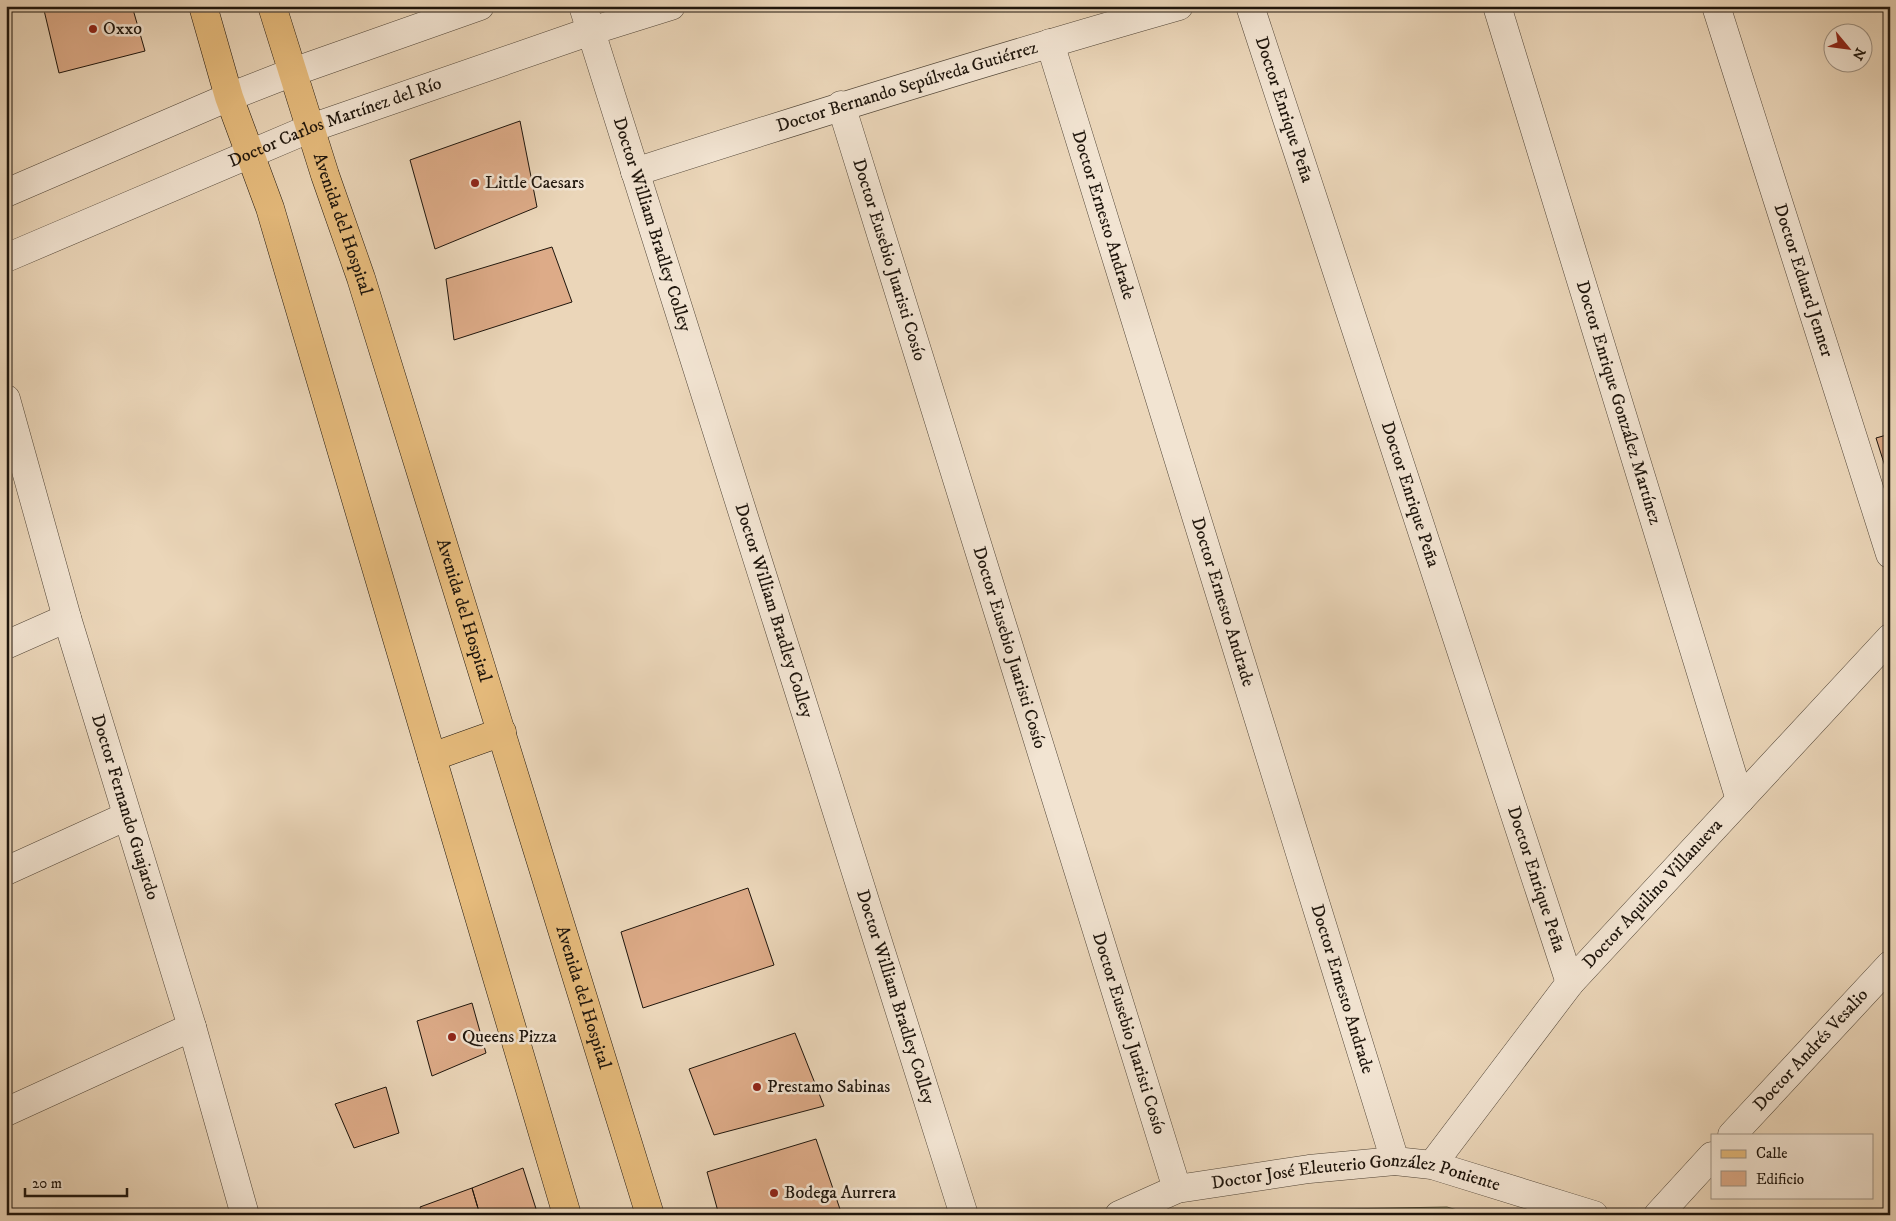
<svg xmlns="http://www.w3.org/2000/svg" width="1896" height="1221" font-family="'IM FELL DW Pica',serif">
<rect width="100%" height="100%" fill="#ebd6b9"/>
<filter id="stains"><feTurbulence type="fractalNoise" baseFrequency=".004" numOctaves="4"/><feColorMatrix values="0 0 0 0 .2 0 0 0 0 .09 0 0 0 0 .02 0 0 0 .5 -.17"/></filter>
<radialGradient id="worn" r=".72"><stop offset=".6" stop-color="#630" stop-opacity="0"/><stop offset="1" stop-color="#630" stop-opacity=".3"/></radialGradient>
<path fill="#bdbc8b" stroke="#6e684c" d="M 1447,1207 L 1474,1215 L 1220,1215 L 1236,1211 Z"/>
<path fill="#ddab88" stroke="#1e150c" d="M 43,6 L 132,6 L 145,51 L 59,73 Z
M 520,121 L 537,207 L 435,249 L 410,160 Z
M 552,247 L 572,302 L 454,340 L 446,279 Z
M 1890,434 L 1890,482 L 1876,438 Z
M 748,888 L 774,965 L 643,1008 L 621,932 Z
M 472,1003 L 486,1053 L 432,1076 L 417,1021 Z
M 795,1033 L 824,1106 L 714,1135 L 689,1069 Z
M 386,1087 L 399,1133 L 354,1148 L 335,1104 Z
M 816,1139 L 842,1215 L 719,1215 L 707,1172 Z
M 523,1168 L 538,1215 L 480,1215 L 472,1188 Z
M 472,1188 L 480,1215 L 423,1215 L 420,1207 Z"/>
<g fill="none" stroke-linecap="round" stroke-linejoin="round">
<defs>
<g id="street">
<path id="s1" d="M 583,6 L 964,1215"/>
<path id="s2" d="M 1250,6 L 1570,983"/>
<path id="s3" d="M 1497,6 L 1740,800"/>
<path id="s4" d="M 1716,6 L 1890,554"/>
<path id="s5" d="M 1050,43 L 1395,1161"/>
<path id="s6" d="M 841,105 L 1177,1189"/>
<path id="s7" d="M 635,172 C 816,114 996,58 1179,6"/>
<path d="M 6,193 L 229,97 L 293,72 L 480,6"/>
<path id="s8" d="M 6,258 L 311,128 L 591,31 L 671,6"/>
<path id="s9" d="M 6,399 L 67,618 L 192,1027 L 245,1215"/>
<path d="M 6,645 L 67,618"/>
<path d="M 6,871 L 127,816"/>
<path d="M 6,1112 L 192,1027"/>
<path id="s10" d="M 1732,1135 L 1890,965"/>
<path id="s11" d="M 1432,1165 L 1570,983 L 1890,638"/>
<path id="s12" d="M 1119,1215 L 1177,1189 L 1309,1169 L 1395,1161 L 1432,1165 L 1594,1215"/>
<path d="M 1658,1215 L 1712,1156"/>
</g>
<g id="primary">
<path d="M 203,6 L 229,97 L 270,208 L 567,1215"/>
<path id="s13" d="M 272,6 L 325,175 L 361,278 L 650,1215"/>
<path d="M 432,757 L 502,732"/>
</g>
</defs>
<use href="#street" stroke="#514537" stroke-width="29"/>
<use href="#primary" stroke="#1e150c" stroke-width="29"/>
<use href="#street" stroke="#f2e4d2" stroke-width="28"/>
<use href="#primary" stroke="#e6bb7c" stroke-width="28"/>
</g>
<g fill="#8f2418" stroke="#f2e4d2" stroke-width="2">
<circle cx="93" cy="29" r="5"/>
<circle cx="475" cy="183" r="5"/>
<circle cx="452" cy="1037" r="5"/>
<circle cx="757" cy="1087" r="5"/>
<circle cx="774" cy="1193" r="5"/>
</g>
<g text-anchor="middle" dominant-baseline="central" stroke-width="5" stroke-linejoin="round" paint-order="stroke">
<g font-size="18" fill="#1e150c" stroke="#f2e4d2" text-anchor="start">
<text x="103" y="29">Oxxo</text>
<text x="485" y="183">Little Caesars</text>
<text x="462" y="1037">Queens Pizza</text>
<text x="767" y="1087">Prestamo Sabinas</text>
<text x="784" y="1193">Bodega Aurrera</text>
</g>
<g font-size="18" fill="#1e150c" stroke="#f2e4d2">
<text stroke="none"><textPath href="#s7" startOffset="285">Doctor Bernando Sepúlveda Gutiérrez</textPath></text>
<text stroke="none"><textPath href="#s2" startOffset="109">Doctor Enrique Peña</textPath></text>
<text stroke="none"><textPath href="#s8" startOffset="356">Doctor Carlos Martínez del Río</textPath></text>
<text stroke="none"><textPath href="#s5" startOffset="180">Doctor Ernesto Andrade</textPath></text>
<text stroke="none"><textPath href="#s13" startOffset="229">Avenida del Hospital</textPath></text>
<text stroke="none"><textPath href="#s1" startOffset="229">Doctor William Bradley Colley</textPath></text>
<text stroke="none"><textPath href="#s6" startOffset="162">Doctor Eusebio Juaristi Cosío</textPath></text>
<text stroke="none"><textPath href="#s4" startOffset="288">Doctor Eduard Jenner</textPath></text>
<text stroke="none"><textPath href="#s3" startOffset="415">Doctor Enrique González Martínez</textPath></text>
<text stroke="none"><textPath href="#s2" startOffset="514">Doctor Enrique Peña</textPath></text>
<text stroke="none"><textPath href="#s5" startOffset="585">Doctor Ernesto Andrade</textPath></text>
<text stroke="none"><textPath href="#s13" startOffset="634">Avenida del Hospital</textPath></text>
<text stroke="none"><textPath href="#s1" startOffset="634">Doctor William Bradley Colley</textPath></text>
<text stroke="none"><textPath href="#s6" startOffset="568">Doctor Eusebio Juaristi Cosío</textPath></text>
<text stroke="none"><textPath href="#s9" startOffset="425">Doctor Fernando Guajardo</textPath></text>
<text stroke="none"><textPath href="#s2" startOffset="919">Doctor Enrique Peña</textPath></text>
<text stroke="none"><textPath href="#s11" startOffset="350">Doctor Aquilino Villanueva</textPath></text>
<text stroke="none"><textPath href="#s5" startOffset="990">Doctor Ernesto Andrade</textPath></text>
<text stroke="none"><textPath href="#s13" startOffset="1039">Avenida del Hospital</textPath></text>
<text stroke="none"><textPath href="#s1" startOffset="1039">Doctor William Bradley Colley</textPath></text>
<text stroke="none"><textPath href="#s6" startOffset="972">Doctor Eusebio Juaristi Cosío</textPath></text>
<text stroke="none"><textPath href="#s10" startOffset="116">Doctor Andrés Vesalio</textPath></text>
<text stroke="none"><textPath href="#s12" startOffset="245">Doctor José Eleuterio González Poniente</textPath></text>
</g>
</g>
<rect width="1896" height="1221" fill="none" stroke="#ebd6b9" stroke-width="25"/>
<rect x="8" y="8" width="1881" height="1206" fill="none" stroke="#1e150c" stroke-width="2.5"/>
<rect x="12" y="12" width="1871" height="1196" fill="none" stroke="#1e150c"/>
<rect x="1711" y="1134" width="162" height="65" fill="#f2e4d2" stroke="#9d9183"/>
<rect x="1721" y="1150" width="25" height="8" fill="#e6bb7c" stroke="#9d9183"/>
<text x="1756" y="1158" font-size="15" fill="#1e150c">Calle</text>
<rect x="1721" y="1171" width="25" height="15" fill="#ddab88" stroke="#9d9183"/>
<text x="1756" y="1184" font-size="15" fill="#1e150c">Edificio</text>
<g transform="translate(1848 48) rotate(119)"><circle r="24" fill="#f2e4d2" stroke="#9d9183"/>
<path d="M0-4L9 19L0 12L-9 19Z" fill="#8f2418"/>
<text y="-8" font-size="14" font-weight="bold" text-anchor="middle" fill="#1e150c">N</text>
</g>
<path d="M25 1188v8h102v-8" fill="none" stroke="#1e150c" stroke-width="2.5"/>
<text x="32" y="1188" font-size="15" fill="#1e150c" stroke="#f2e4d2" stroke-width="4" paint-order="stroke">20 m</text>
<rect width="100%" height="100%" filter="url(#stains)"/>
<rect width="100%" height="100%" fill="url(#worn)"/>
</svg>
